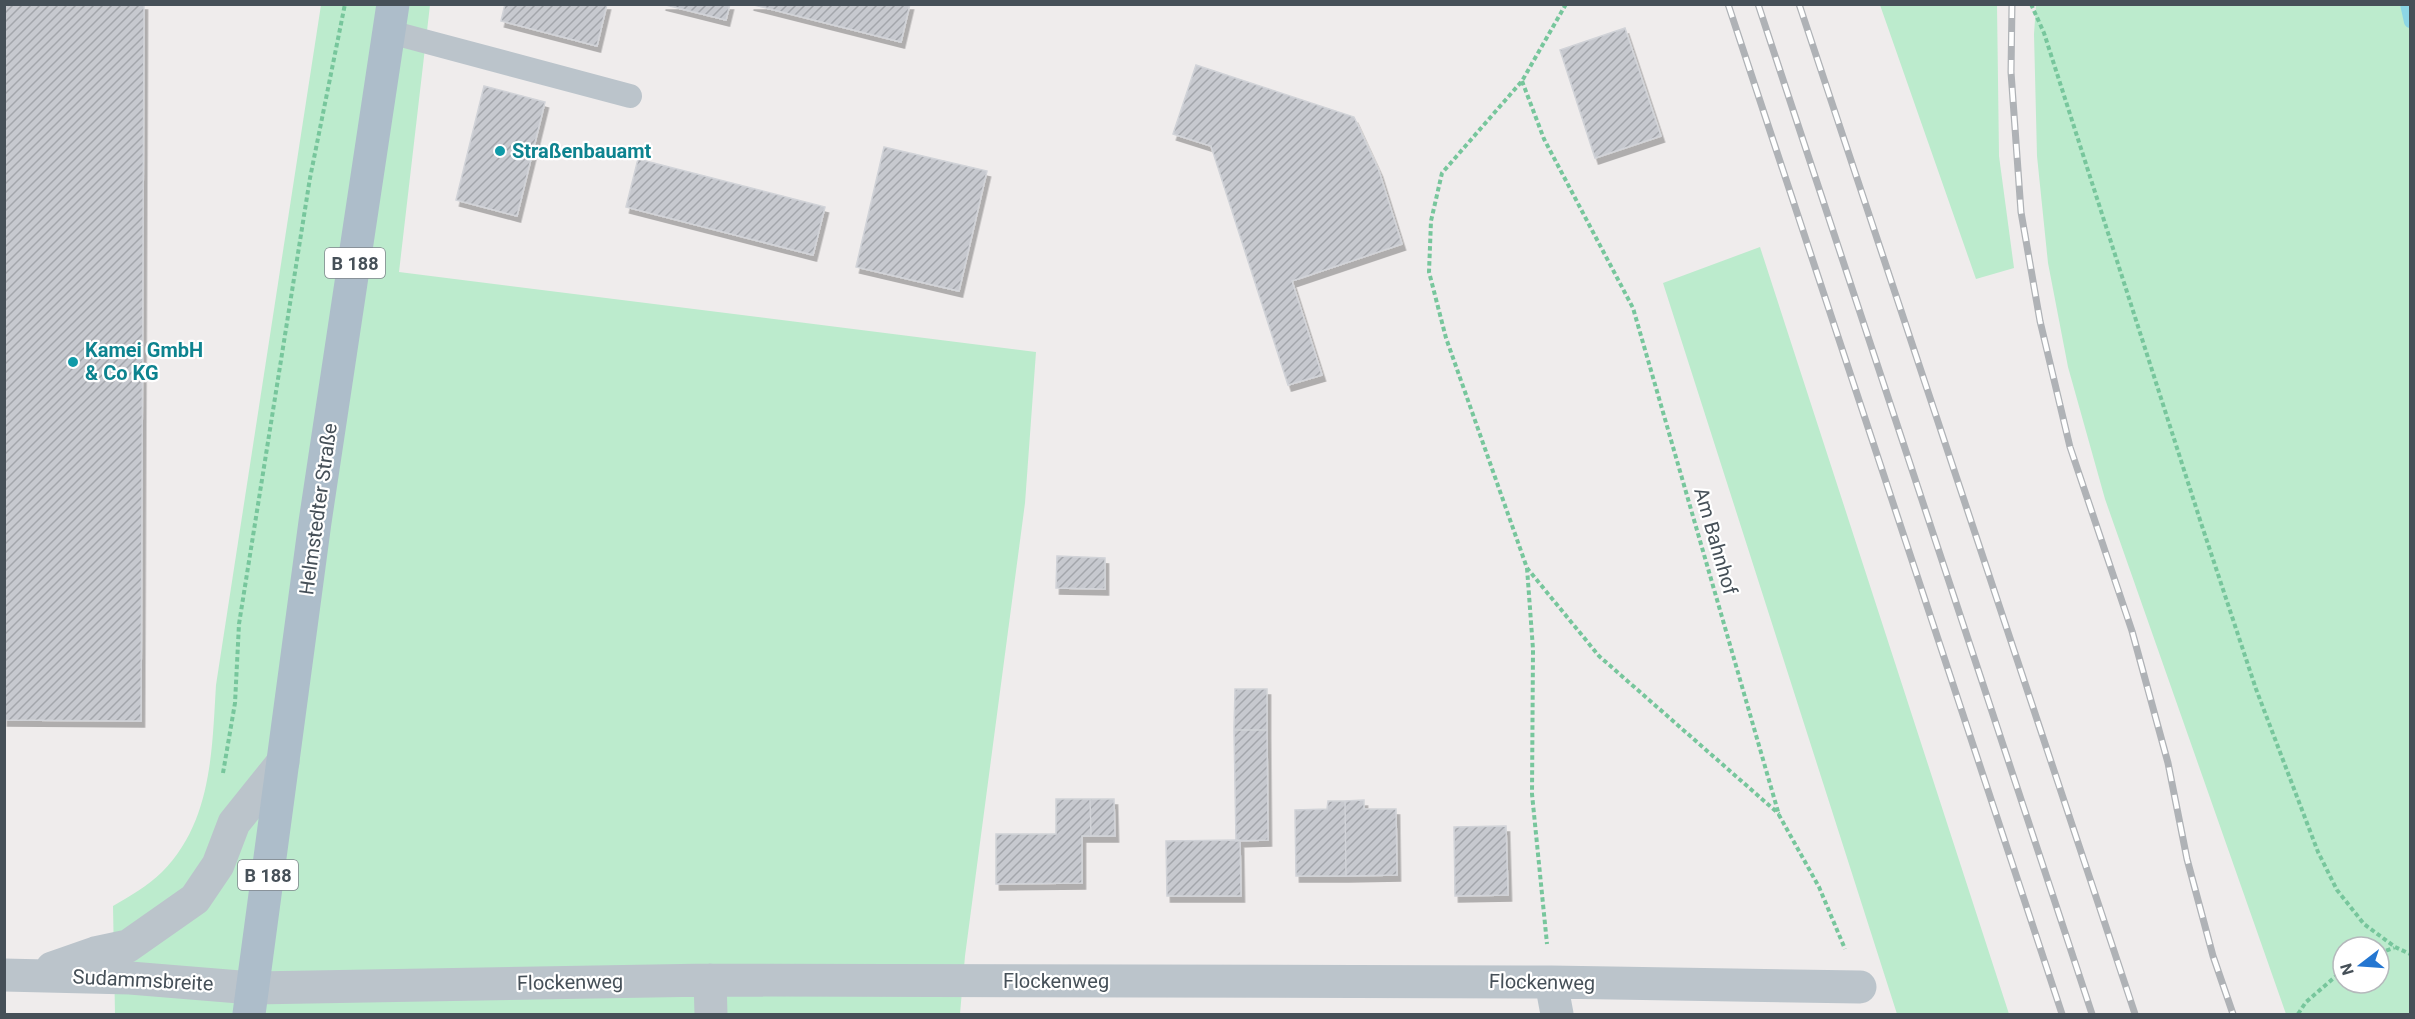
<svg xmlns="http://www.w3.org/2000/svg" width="2415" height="1019" font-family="Roboto,sans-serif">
<defs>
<pattern id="building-hatch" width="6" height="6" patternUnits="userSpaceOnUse" patternTransform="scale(1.5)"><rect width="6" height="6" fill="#c7c9cf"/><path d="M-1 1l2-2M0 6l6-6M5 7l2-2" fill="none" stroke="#a3a6ab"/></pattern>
<filter id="shadow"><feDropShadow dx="3.5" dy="6" stdDeviation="0" flood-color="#0004"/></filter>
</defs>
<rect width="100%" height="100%" fill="#efecec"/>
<path fill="#bcebcd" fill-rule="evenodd" d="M 321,5 L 430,5 L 399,272 L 1036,352 L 1025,503 L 965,956 L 960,1014 L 309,1013 L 308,1014 L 115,1014 L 113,906 C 130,896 148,886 162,872 C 212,822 212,750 216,685 Z
M 1880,5 L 1997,5 L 1999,156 L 2014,268 L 1976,279 Z
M 2036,5 L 2410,5 L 2410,1014 L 2286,1014 L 2105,499 L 2068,367 L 2048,263 L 2037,156 L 2034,34 ZM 2343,947 L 2379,947 L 2379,983 L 2343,983 Z
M 1760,247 L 2009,1014 L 1897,1014 L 1663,283 Z"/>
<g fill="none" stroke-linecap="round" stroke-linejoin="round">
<path stroke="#8cd6e5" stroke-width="12" d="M 2406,4 L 2410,22"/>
</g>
<path fill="url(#building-hatch)" stroke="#d1d3d8" stroke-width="1.5" filter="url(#shadow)" d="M 4,4 L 144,4 L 141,721 L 4,720 Z
M 505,4 L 607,4 L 597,46 L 501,21 Z
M 662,4 L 730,4 L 726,20 Z
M 750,4 L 910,4 L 901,42 Z
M 1625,28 L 1661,136 L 1595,158 L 1560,50 Z
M 1196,65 L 1354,117 L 1379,171 L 1402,244 L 1292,281 L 1322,375 L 1288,385 L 1211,146 L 1173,134 Z
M 484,86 L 545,102 L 517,216 L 456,200 Z
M 884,147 L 987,171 L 959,291 L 856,267 Z
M 638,159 L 825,207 L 813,255 L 626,207 Z
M 1057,556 L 1105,558 L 1105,589 L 1056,588 Z
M 1235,689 L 1267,689 L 1267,730 L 1234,730 Z
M 1234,730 L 1267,730 L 1268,840 L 1236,841 Z
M 1056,799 L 1090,799 L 1091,836 L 1082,836 L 1082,883 L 996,884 L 996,834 L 1056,834 Z
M 1090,799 L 1114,799 L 1115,836 L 1091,836 Z
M 1364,800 L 1364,809 L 1396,809 L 1397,875 L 1346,876 L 1345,801 Z
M 1328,801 L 1345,801 L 1346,876 L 1296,876 L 1295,810 L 1327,809 Z
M 1506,826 L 1508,895 L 1455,896 L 1454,827 Z
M 1240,840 L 1241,896 L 1167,896 L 1166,841 Z"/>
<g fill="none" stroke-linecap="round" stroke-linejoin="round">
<path stroke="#77c69c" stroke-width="4" stroke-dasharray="4.5 3" stroke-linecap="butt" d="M 1566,4 L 1522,81 L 1442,173 L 1431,221 L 1429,272 L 1446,338 L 1527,568 L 1599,656 L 1779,814
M 2031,4 L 2044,33 L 2201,523 L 2256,689 L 2318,852 L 2337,890 L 2364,924 L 2395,947 L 2410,954
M 1522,81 L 1544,139 L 1633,308 L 1779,815 L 1819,887 L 1845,949
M 1527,568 L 1533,649 L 1532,794 L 1547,944
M 223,773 L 235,703 L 239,624 L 310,178 L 345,4
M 2379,953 L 2394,948
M 2298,1014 L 2306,1002 L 2343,970"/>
<path stroke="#bbc4cb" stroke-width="24" d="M 390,32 L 630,96"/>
<path stroke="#bbc4cb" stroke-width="33" d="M 52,968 L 95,953 L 128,946 L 195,899 L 218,865 L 234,823 L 283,762
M 4,975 L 130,978 L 252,988 L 710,980 L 1551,982 L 1860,987
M 710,980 L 711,1014
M 1551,982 L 1557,1014"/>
<path stroke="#adbdca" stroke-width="33" d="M 249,1014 L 315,522 L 393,4"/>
<defs>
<path id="rail" d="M 1728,4 L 2062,1014
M 1758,4 L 2092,1014
M 1799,4 L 2135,1014
M 2012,4 L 2011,72 L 2021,212 L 2040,321 L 2070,447 L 2132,631 L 2168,763 L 2187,859 L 2213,956 L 2233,1014"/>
</defs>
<use href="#rail" stroke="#afb2b6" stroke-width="7"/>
<use href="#rail" stroke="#fff" stroke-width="4.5" stroke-dasharray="14" stroke-linecap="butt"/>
</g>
<g fill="#0f9aa8" stroke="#fff" stroke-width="2">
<circle cx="500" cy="151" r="6"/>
<circle cx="73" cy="362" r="6"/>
</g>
<g text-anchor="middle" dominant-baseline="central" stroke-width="4.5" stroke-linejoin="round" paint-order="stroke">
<g fill="#fff" stroke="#7e848a" stroke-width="1.5">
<rect x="325" y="248" width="60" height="30" rx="4.5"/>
<rect x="238" y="860" width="60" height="30" rx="4.5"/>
</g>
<g font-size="18" font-weight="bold" fill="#465058">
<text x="355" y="263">B 188</text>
<text x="268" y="875">B 188</text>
</g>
<g font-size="20" font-weight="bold" fill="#0d838f" stroke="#fff" text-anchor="start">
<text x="512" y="151">Straßenbauamt</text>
<text x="85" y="350">Kamei GmbH<tspan x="85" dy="23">&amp; Co KG</tspan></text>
</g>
<g font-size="20" fill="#465058" stroke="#fff">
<text transform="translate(318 509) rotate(-82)">Helmstedter Straße</text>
<text transform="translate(1716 541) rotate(74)">Am Bahnhof</text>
<text transform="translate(143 980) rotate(3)">Sudammsbreite</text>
<text x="1056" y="981">Flockenweg</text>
<text transform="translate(570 982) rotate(-1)">Flockenweg</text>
<text transform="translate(1542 982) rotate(1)">Flockenweg</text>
</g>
</g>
<rect width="2415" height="1019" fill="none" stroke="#465058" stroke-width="12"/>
<g transform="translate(2361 965) rotate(253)"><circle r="28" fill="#ffffff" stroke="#b5b9bc" stroke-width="1.5"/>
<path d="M0-4.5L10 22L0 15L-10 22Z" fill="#2476d1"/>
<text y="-9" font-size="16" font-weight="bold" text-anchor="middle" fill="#465058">N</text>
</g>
</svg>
